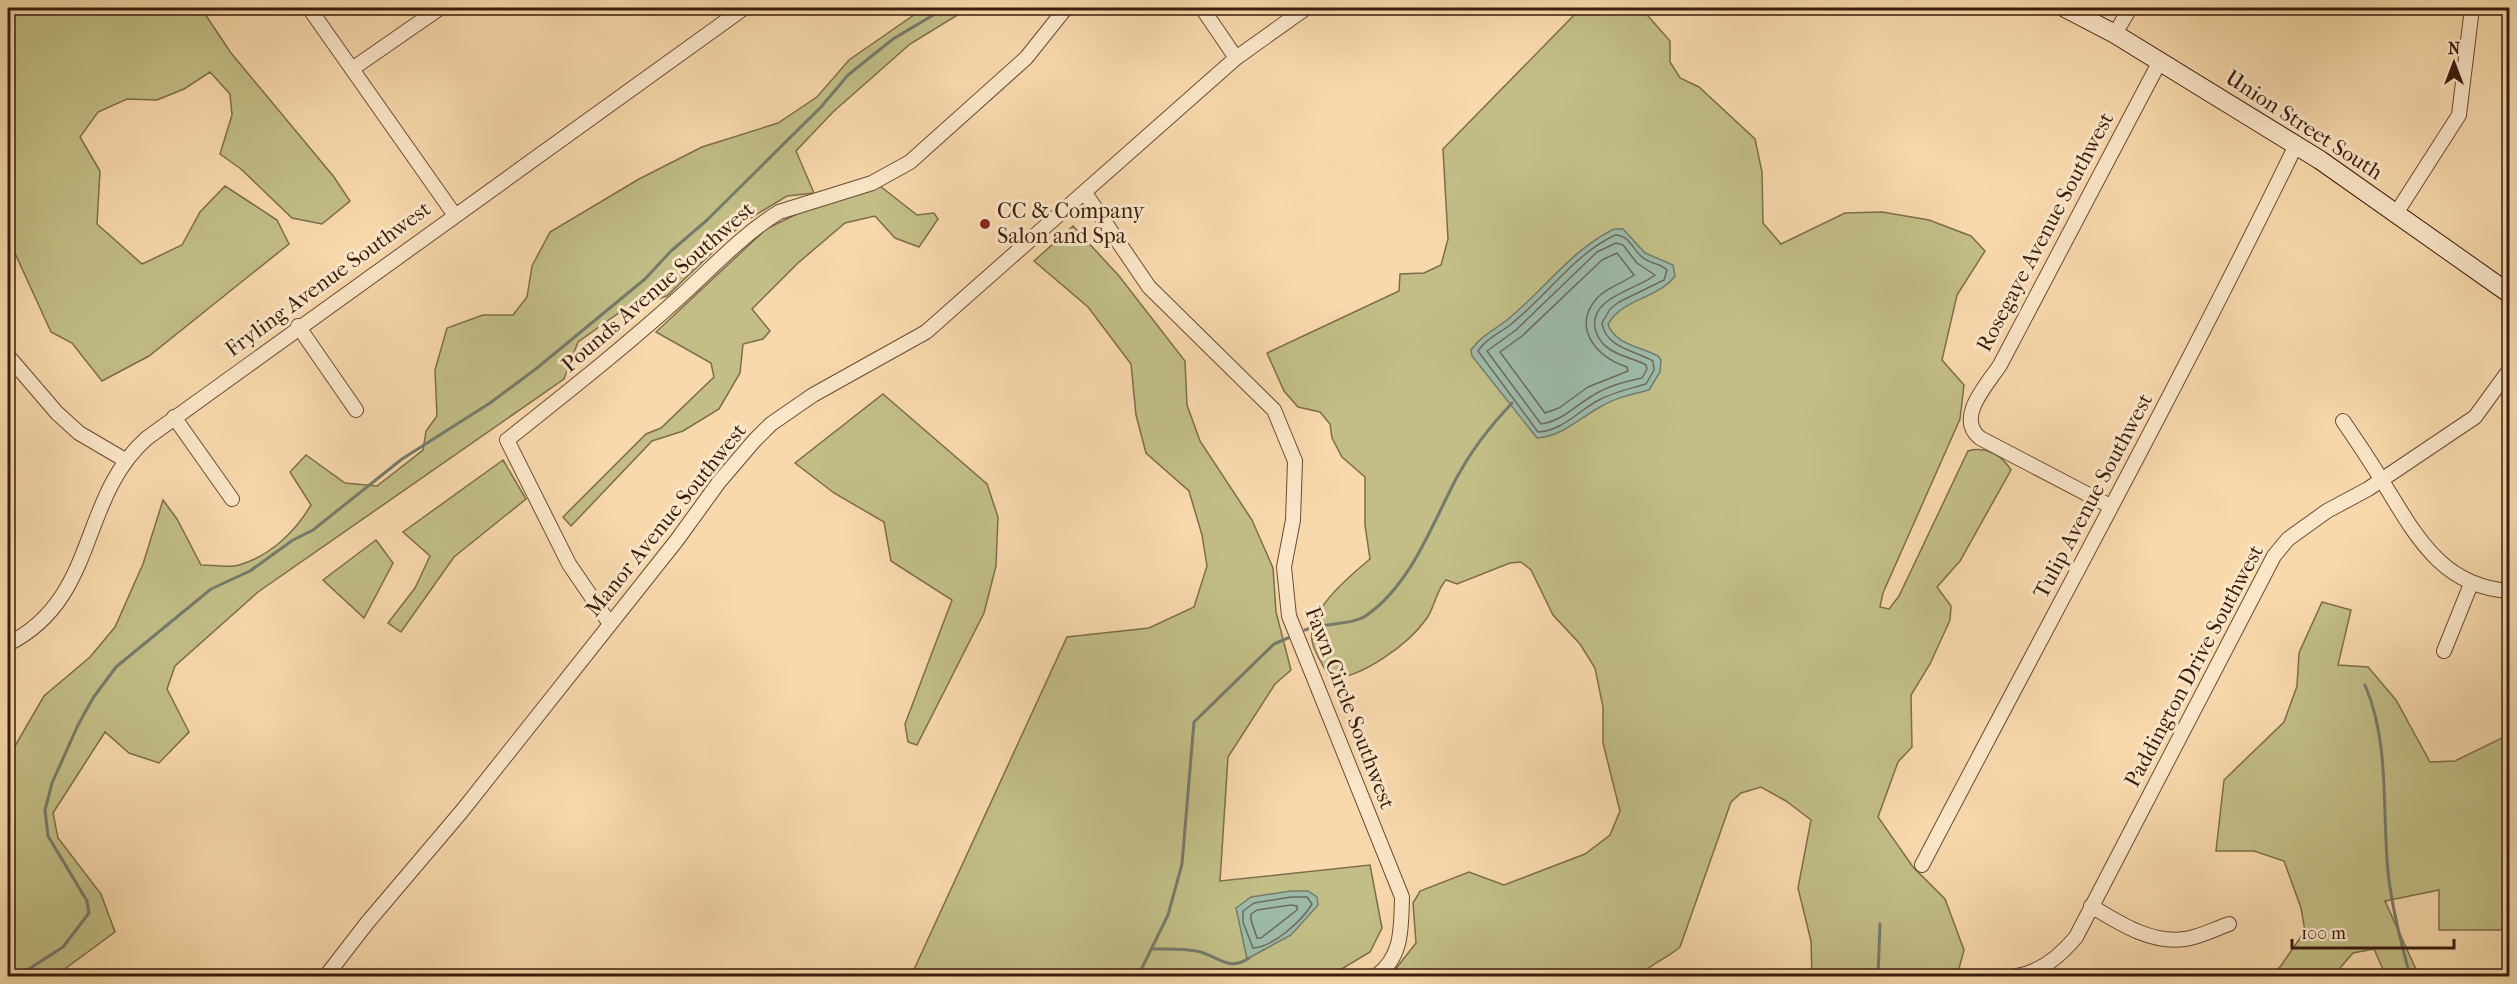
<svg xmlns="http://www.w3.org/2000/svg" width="2517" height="984" font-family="'IM FELL French Canon',serif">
<rect width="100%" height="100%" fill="#f8d9ab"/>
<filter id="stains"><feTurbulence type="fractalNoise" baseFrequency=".00333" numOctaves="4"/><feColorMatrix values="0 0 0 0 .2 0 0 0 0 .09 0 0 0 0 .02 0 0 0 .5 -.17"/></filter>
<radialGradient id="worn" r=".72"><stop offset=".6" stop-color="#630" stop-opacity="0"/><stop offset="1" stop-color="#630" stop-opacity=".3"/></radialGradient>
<path fill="#c2be86" stroke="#7e6d4a" stroke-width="1.5" d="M 8,8 L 201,8 L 231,53 L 334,177 L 350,201 L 322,224 L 292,218 L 241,169 L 220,154 L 232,115 L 230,94 L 210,72 L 184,89 L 157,100 L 127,99 L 98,112 L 80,137 L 100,171 L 97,224 L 142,264 L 182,245 L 200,212 L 225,186 L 277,220 L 289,244 L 149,356 L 102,381 L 72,343 L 51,332 L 8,238 Z
M 924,8 L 969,8 L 910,44 L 833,112 L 796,151 L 814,193 L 787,196 L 744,222 L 667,296 L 623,310 L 578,342 L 564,379 L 258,592 L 175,666 L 167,689 L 189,732 L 159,763 L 129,753 L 105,732 L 53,813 L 58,838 L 101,894 L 115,932 L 55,976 L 8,976 L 8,758 L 44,696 L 90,657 L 115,627 L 143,564 L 163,500 L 177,519 L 201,565 C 212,565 229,568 239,565 C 270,556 295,532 311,505 L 290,472 L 306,455 L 345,483 L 377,486 L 423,450 L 426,431 L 437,416 L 435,370 L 447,328 L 483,315 L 513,315 L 527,297 L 532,266 L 550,232 L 639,179 L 702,147 L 778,123 L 817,97 L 849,60 Z
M 1581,8 L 1641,8 L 1670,41 L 1670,62 L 1680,78 L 1699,87 L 1755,139 L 1762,172 L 1763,223 L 1781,244 L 1845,213 L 1882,212 L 1929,220 L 1971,236 L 1985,251 L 1957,295 L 1942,360 L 1964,385 L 1960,419 L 1883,593 L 1880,607 L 1889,609 L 1899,596 L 1968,451 C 1986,446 2002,455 2011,470 L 1960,561 L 1937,587 L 1951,606 L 1950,620 L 1930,664 L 1911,695 L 1912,747 L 1898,762 L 1878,817 L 1913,867 L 1945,899 L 1964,950 L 1957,976 L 1812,976 L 1811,941 L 1798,888 L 1811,820 L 1786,801 L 1761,787 L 1741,793 L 1731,802 L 1680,947 C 1668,958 1648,965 1640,976 L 1390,976 L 1416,943 L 1413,903 L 1420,891 L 1469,872 L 1504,885 L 1585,854 L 1610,835 L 1620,811 L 1603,743 L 1603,707 L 1595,668 L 1580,644 L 1553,615 L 1531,570 L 1521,562 L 1510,563 L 1457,584 L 1446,580 C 1436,591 1435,606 1427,618 C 1409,644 1362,678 1330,679 C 1325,668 1314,653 1312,641 C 1307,610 1350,576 1370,559 L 1365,525 L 1365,477 L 1342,457 L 1332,438 L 1330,424 L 1320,412 L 1298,407 L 1284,391 L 1267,353 L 1399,291 L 1400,274 L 1424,273 L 1441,265 L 1448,239 L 1443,149 Z
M 880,186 L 917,215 L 934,213 L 938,219 L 919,247 L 895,238 L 875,216 L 845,223 L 798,263 L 752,309 L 770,331 L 763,339 L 743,344 L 740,373 L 719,409 L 683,431 L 652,441 L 571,526 L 563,517 L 646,434 L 661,428 L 714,377 L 711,363 L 656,332 L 766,229 L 807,209 Z
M 1073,226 L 1119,276 L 1185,361 L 1187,405 L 1200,441 L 1252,520 L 1273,568 L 1276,612 L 1291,670 L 1275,684 L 1228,757 L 1220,881 L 1370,865 L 1382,928 L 1370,952 L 1330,976 L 911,976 L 1067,637 L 1149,628 L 1194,607 L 1207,566 L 1202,535 L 1189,491 L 1146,453 L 1136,415 L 1131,364 L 1088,307 L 1034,261 Z
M 883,394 L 987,484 L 998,517 L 996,566 L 984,613 L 917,745 L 908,742 L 905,724 L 952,600 L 891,561 L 884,522 L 834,493 L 795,463 Z
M 503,460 L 526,499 L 454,557 L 401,632 L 388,623 L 415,588 L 430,556 L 403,532 Z
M 376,540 L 393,563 L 364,618 L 323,580 Z
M 2322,602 L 2351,610 L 2338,665 L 2368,667 L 2396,700 L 2430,762 L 2455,761 L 2502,738 L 2509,731 L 2509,930 L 2439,930 L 2439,890 L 2385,901 L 2419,976 L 2386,976 L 2374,949 L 2353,953 L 2333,976 L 2269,976 L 2280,967 L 2305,931 L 2301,908 L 2284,861 L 2254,851 L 2216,851 L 2224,780 L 2284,722 L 2297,686 L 2299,653 Z"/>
<path fill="#9dbaa9" stroke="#757b6b" stroke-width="1.5" d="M 1614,229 L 1623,229 L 1645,253 L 1673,265 L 1675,276 C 1658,299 1623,298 1608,324 C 1614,344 1641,347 1658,356 L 1661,360 L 1660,372 L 1649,390 C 1632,394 1615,398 1600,407 C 1578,419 1563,436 1537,438 L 1472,356 L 1471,350 C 1481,336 1493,331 1507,320 C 1544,290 1570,251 1614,229 Z
M 1291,891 L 1308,891 L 1317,897 L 1318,905 L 1291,935 L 1247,959 L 1236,908 L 1251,897 Z"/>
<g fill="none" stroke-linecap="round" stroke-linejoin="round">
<path stroke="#6c6b5b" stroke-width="1.5" d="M 1615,235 C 1629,235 1632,248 1641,256 C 1649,264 1660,263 1667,270 L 1664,280 L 1619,302 L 1610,309 L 1602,323 C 1606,348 1634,350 1653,361 L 1654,370 L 1646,384 C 1629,389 1613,392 1597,401 C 1577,412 1562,431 1538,432 L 1478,351 C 1486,339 1498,334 1510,325 C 1547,296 1572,256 1615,235 Z
M 1616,243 L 1623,245 L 1637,263 L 1655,275 C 1637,290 1585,298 1596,332 C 1599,340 1604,346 1611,350 C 1622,357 1635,359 1646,365 L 1647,369 L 1642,378 C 1624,382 1607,386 1592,396 C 1575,406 1562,421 1541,424 L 1487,351 L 1516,330 L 1597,252 Z
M 1617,253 L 1634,275 C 1623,283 1608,287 1598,297 C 1571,326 1595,357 1627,367 L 1628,371 L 1588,387 L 1559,408 L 1545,413 L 1500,352 L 1522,336 L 1602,260 Z
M 1291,897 L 1307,897 L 1312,904 C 1302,921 1273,947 1253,948 L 1243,922 L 1243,911 L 1254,903 Z
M 1291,905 L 1297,906 L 1297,910 L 1261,938 L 1257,938 L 1251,920 L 1251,914 L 1257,910 Z"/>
<path stroke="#757b6b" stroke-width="3" d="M 1305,630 C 1322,623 1354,625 1367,615 C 1412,583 1432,524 1457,477 C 1471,451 1491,425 1512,403
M 2365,685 C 2390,743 2382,810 2388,872 C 2392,908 2401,942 2410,976
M 1152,949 C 1167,949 1182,948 1196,951 C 1216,954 1228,973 1249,958
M 18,976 L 63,947 L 89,913 L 87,901 L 48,836 L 45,810 L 52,783 L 78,725 L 93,698 L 116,667 L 211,589 L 250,571 L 293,540 L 313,530 L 402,459 L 490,403 L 537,368 L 645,279 L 671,251 L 706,221 L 821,107 L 848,75 L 893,39 L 945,8
M 1138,976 L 1168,915 L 1182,864 L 1194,722 L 1274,644 L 1288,638
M 1878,976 L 1880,924"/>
<defs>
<path id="minor" d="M 309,8 L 454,214
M 1202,8 L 1236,58
M 2115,34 L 2130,8
M 352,69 L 440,8
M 1085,193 L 1149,287 L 1274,410 L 1295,461 L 1293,520 L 1284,567 L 1289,616 L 1402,897 C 1401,927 1403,957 1376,976
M 2395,215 L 2459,115 L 2472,8
M 298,326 L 356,410
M 8,356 L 57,413 L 79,433 L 125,460
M 174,417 L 232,499
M 2343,421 C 2356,440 2369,459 2381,479 C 2414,532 2440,587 2510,591
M 2110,506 L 1980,438 C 1955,418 1987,385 2000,365 L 2160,61
M 610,624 L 569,564 L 507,440 C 566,393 626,346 682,295 C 714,266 742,235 779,212 L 872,183 L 910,162 L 1026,58 L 1066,8
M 8,644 C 99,598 78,499 147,438 L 744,8
M 2444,651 L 2471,584
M 1922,865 C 2047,625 2178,388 2296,145
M 2091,906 C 2119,923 2151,944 2185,939 C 2200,937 2215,929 2229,924
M 326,976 L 367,923 L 462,811 L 677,540 L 719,482 L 754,441 L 771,424 L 813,395 L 926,332 L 1236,58 L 1306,8
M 2017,976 C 2041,972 2061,955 2076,937 L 2274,556 L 2288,539 L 2327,511 L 2368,489 L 2475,417 L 2510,369"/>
<path id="secondary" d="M 2065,8 L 2115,34 L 2320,160 L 2510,294"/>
</defs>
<use href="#minor" stroke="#6a4b34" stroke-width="16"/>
<use href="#secondary" stroke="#3a1c0d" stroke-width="20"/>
<use href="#minor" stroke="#fae6c8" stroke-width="14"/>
<use href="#secondary" stroke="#fae6c8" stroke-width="18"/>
</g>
<circle fill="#8f2418" stroke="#fae6c8" stroke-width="2" cx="985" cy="224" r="6"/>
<g text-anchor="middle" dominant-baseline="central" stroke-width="6" stroke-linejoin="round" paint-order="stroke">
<g font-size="22" fill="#3a1c0d" stroke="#fae6c8">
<text transform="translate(2304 125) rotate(33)">Union Street South</text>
<text transform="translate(2045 232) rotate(-62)">Rosegaye Avenue Southwest</text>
<text transform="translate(328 279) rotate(-36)">Fryling Avenue Southwest</text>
<text transform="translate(658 287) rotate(-41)">Pounds Avenue Southwest</text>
<text transform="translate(2093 496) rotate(-62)">Tulip Avenue Southwest</text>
<text transform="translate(666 520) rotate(-51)">Manor Avenue Southwest</text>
<text transform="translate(2194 666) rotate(-62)">Paddington Drive Southwest</text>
<text transform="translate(1350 708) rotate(69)">Fawn Circle Southwest</text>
</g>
<g font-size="22" fill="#3a1c0d" stroke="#fae6c8" text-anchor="start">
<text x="997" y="211">CC &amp; Company<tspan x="997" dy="25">Salon and Spa</tspan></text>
</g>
</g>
<rect width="2517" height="984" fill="none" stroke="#f8d9ab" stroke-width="30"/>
<rect x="9" y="9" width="2499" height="966" fill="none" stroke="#3a1c0d" stroke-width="3"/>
<rect x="15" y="15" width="2487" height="954" fill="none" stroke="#3a1c0d" stroke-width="1.5"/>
<g transform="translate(2454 63)" stroke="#fae6c8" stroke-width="4.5" paint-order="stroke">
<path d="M0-4.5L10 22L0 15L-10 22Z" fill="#3a1c0d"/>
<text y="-9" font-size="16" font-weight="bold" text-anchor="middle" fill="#3a1c0d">N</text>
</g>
<path d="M2292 939v9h162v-9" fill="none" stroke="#3a1c0d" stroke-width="3"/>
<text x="2301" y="939" font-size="18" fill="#3a1c0d" stroke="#fae6c8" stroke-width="4.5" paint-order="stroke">100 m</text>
<rect width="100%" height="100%" filter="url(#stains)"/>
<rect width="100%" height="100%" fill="url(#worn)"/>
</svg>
